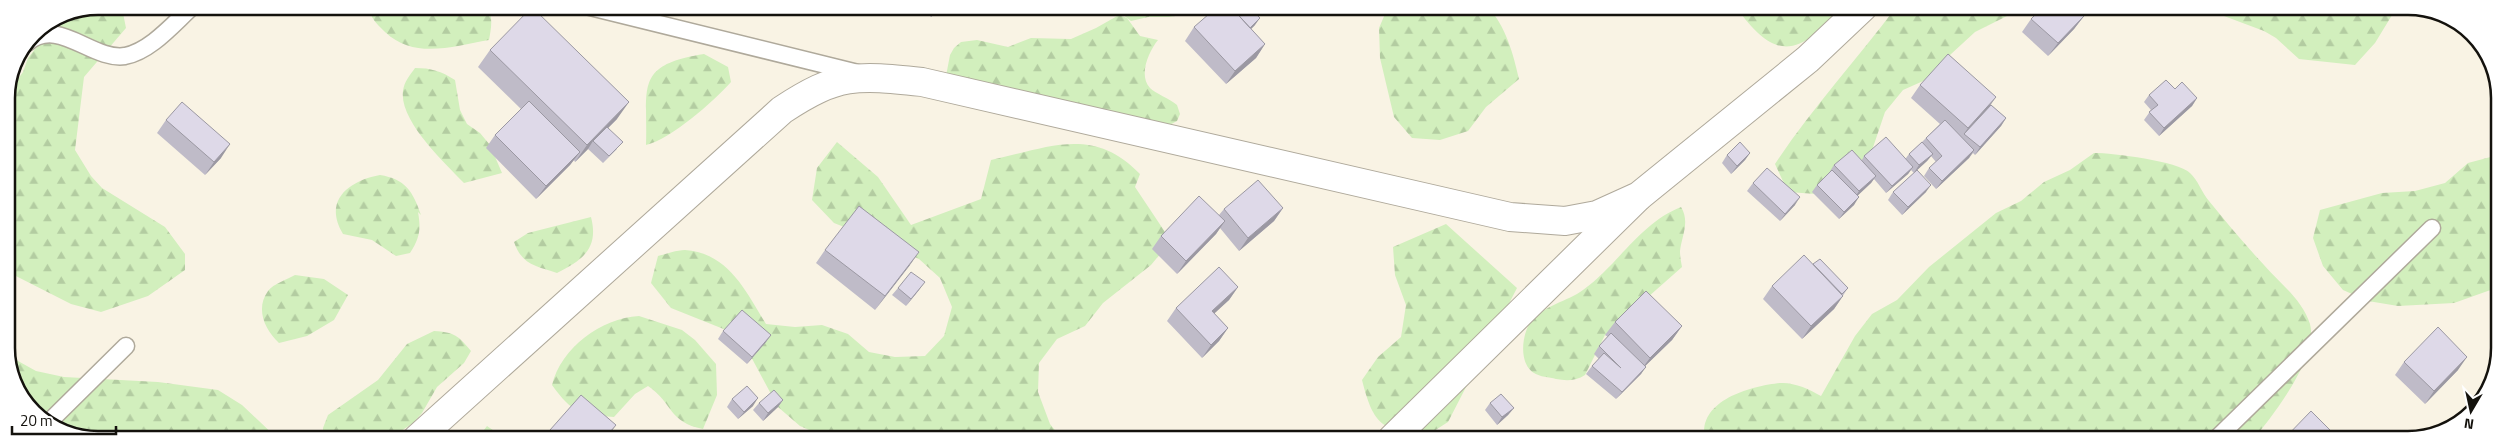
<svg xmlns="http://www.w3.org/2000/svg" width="2506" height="446" font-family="'Titillium Web',sans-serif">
<defs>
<pattern id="forest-firs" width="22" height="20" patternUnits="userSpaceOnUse" patternTransform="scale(1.25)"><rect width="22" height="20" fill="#d2efbd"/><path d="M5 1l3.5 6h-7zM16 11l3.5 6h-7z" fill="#b3cca1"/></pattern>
</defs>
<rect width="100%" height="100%" fill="#f9f3e4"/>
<path fill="url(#forest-firs)" d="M 98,6 L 116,6 L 123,13 L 126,28 L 84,77 L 75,150 L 91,176 L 102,188 L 165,227 L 185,254 L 185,270 L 148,296 L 101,312 L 71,304 L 8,272 L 6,98 L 9,83 L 15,83 L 23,72 L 28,58 L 60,18 L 70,12 Z
M 368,6 L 486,6 C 494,15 491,29 489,40 C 453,46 415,60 385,32 C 376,23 371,19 368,6 Z
M 1113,7 L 1219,7 L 1219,9 L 1169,17 L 1148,17 L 1131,21 Z
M 1388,7 L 1488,7 C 1506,27 1513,53 1519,79 L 1486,107 L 1468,131 L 1440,140 L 1412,138 L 1394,117 L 1380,58 L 1379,28 Z
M 1736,7 L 1850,7 C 1800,48 1781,70 1736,7 Z
M 1896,7 L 2000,7 L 2007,16 L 1975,32 L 1950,55 L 1930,78 L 1903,90 L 1885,112 L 1866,168 L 1816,194 L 1788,192 L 1775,164 C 1811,109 1857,60 1896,7 Z
M 2200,7 L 2397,7 L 2375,43 L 2355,65 L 2299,59 L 2276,38 L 2264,31 Z
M 1119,15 L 1127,18 L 1140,36 L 1158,40 C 1149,51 1138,75 1150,88 C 1155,93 1170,99 1177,105 L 1180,114 L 1177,121 L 1162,129 L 946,76 L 950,55 L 954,48 L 961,42 L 977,40 L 1008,47 L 1031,38 L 1071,39 L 1096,28 Z
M 704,54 L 728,67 L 731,82 C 713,102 671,139 646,145 C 648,87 634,65 704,54 Z
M 415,68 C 431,68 441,71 455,80 L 460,110 L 467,124 L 480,133 L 490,145 L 502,173 L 464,183 C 445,163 399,121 403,91 C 404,82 410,75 415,68 Z
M 837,142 L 878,177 L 911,225 L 981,199 L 991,160 C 1048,148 1093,125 1140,174 L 1135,187 L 1171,241 L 1151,265 L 1103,303 L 1085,326 L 1057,339 L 1039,363 L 1038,392 L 1050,424 L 1062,439 L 830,439 L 800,426 L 778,407 L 749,353 L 726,330 L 671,308 L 651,283 L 658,256 C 666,254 677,250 685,250 C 729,253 746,292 766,324 L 795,327 L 822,325 L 848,334 L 869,352 L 895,357 L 925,356 L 944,336 L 952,307 L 940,278 L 919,259 L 890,245 L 834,223 L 812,200 L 817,168 Z
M 2094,153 C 2113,153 2178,161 2190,173 C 2198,180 2202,193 2209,201 C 2234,232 2259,261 2287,289 C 2296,298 2306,311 2310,324 C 2319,357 2273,415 2253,440 L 1705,439 C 1697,401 1750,386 1780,383 C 1794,382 1809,389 1821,396 L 1855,336 L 1872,314 L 1897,300 L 1929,267 L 1996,213 L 2021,201 L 2044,182 L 2070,170 Z
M 2498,155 L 2499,287 L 2454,303 L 2398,306 L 2368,301 L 2343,290 L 2323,266 L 2313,238 L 2320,210 L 2382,193 L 2415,191 L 2445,183 L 2468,163 Z
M 380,175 C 405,179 413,191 421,215 L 418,212 C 421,229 420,238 410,253 L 396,256 L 372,240 L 343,234 C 323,201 348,181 380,175 Z
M 1681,207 C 1690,222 1682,235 1680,251 C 1680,256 1681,262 1682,267 L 1605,335 L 1585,375 C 1576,381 1566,381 1556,379 C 1549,377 1540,377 1534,373 C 1518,363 1522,334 1531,321 C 1543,306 1568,301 1583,290 C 1618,265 1640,223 1681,207 Z
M 591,217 C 599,248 583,260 557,273 C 536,266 522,265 514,242 L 528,233 Z
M 1446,224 L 1517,288 L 1448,422 L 1423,438 C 1380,429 1373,423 1362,380 L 1378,357 L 1401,337 L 1406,305 L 1395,275 L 1393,247 Z
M 295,275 L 324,279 L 348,295 L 334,320 L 307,336 L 279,343 C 265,330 255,309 268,291 C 273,284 288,279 295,275 Z
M 639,316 L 682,330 L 695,340 L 716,364 L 717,395 L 703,429 C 668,422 674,404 648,386 L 635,394 L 614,417 C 581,415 572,413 552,385 C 561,348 601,318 639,316 Z
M 434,331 C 454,332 459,336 471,351 L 464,363 L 437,387 L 422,413 L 413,423 L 389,439 L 323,439 L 323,428 L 328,415 L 378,380 L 407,344 Z
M 9,356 L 36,371 L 64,377 L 158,382 L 218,390 L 242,405 L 278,439 L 180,439 L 168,436 L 155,439 L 86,439 L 37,417 L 9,371 Z
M 487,426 L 506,439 L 477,439 Z"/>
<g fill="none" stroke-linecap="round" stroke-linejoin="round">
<defs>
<path id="lane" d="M 586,6 L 858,73
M 27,43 C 58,16 92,61 125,56 C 151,51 174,23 193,6
M 49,422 L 126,346
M 2215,440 L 2432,228"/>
<path id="street" d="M 1392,439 L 1638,197"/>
<path id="secondary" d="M 417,439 L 782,110 C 838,73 856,75 922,82 L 1510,217 L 1565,221 L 1597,215 L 1639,196 L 1808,59 L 1863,7"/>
</defs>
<use href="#lane" stroke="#afa99b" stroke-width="19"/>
<use href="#street" stroke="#afa99b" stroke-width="30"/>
<use href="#secondary" stroke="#afa99b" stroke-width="30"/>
<use href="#lane" stroke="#fff" stroke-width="16"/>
<use href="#street" stroke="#fff" stroke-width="28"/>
<use href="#secondary" stroke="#fff" stroke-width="28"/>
</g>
<path fill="#bfbbc8" d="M 921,7 L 943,7 L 931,17 Z
M 1034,7 L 1039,7 L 1037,10 Z
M 2084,16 L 2074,29 L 2048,56 L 2022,32 L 2031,19 Z
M 1255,25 L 1251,29 L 1265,44 L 1256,58 L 1226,84 L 1185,41 L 1194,27 Z
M 490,50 L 617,119 L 608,128 L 617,149 L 603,163 L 588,149 L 575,162 L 574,160 L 570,165 L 536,199 L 486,148 L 495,135 L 521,109 L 478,67 Z
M 1920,85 L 1991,105 L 2006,118 L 2001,126 L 1975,155 L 1973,153 L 1969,158 L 1936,189 L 1924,176 L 1929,168 L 1936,162 L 1931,156 L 1927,161 L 1917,170 L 1926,192 L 1902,215 L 1888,200 L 1893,192 L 1914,173 L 1911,170 L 1908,174 L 1886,193 L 1874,179 L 1871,183 L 1857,196 L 1854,205 L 1839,219 L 1812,192 L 1817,185 L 1829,173 L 1834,165 L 1862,160 L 1864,156 L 1906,158 L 1909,154 L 1922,142 L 1940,124 L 1911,98 Z
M 2175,89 L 2197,98 L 2192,106 L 2159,136 L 2144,120 L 2151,110 L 2144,102 L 2149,95 Z
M 166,120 L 221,158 L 205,175 L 157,133 Z
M 1750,153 L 1745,160 L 1731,174 L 1722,163 L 1727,155 Z
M 1753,183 L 1795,205 L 1780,221 L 1747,191 Z
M 1283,208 L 1274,221 L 1239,251 L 1220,228 L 1216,234 L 1177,274 L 1152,249 L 1161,236 L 1219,215 L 1224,209 Z
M 825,250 L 910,265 L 875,310 L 816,263 Z
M 1813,264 L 1848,288 L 1834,309 L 1802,339 L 1763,299 L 1772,286 Z
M 1238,287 L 1229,300 L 1214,313 L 1228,328 L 1219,341 L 1202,358 L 1167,321 L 1176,308 Z
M 898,288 L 919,290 L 906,306 L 892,295 Z
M 1615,322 L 1682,326 L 1672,340 L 1645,366 L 1641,374 L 1616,399 L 1586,374 L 1592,366 L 1599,359 L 1594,354 L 1599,346 L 1608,337 L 1605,335 Z
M 723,331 L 771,335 L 766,342 L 747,364 L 718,339 Z
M 2404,362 L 2458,370 L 2425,404 L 2395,375 Z
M 732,399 L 753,406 L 738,419 L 727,407 Z
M 783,400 L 778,407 L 763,421 L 753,410 L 759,403 Z
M 1490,403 L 1514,408 L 1508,415 L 1497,425 L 1485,410 Z
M 550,430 L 606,439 L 543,439 Z"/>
<path fill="#9b98a2" d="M 938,7 L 943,7 L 931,17 Z
M 2084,16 L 2074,29 L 2048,56 L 2058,43 Z
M 1260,18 L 1255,25 L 1245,35 L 1250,28 Z
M 1265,44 L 1256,58 L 1226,84 L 1235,71 Z
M 1996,97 L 1987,110 L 1964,134 L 1968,128 Z
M 2197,98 L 2192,106 L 2159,136 L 2164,128 Z
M 629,102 L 617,119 L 594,142 L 593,141 L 588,149 L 575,162 L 587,145 Z
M 2006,118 L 2001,126 L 1975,155 L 1980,147 Z
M 230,144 L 221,158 L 205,175 L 214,162 Z
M 1974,150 L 1969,158 L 1936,189 L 1942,181 Z
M 580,152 L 570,165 L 536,199 L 546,186 Z
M 1750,153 L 1745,160 L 1731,174 L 1737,166 Z
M 1933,154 L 1927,161 L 1914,173 L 1919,165 Z
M 1913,167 L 1908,174 L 1886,193 L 1892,186 Z
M 1876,176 L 1871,183 L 1854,199 L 1859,191 Z
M 1931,185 L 1926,192 L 1902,215 L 1908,207 Z
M 1800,197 L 1795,205 L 1780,221 L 1785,214 Z
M 1859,197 L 1854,205 L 1839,219 L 1844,212 Z
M 1283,208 L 1274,221 L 1239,251 L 1248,238 Z
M 1225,221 L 1216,234 L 1177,274 L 1186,261 Z
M 919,252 L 910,265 L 875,310 L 885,296 Z
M 925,282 L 919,290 L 906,306 L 911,299 Z
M 1238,287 L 1229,300 L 1203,324 L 1212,311 Z
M 1843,296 L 1834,309 L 1802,339 L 1811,326 Z
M 1682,326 L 1672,340 L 1640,371 L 1650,358 Z
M 1228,328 L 1219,341 L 1202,358 L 1211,345 Z
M 771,335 L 766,342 L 747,364 L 752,357 Z
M 2467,357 L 2458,370 L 2425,404 L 2434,391 Z
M 1646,367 L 1641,374 L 1616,399 L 1622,392 Z
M 758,398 L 753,406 L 738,419 L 744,412 Z
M 783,400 L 778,407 L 763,421 L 768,413 Z
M 1514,408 L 1508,415 L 1497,425 L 1502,417 Z
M 616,425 L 606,439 L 604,439 Z"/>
<path fill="#ded9e8" stroke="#9b98a2" d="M 532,7 L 629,102 L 587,145 L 490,50 Z
M 1217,7 L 1231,7 L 1265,44 L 1235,71 L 1194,27 Z
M 1231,7 L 1249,7 L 1260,18 L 1250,28 Z
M 2043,7 L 2075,7 L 2084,16 L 2058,43 L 2031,19 Z
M 1948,54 L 1996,97 L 1968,128 L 1920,85 Z
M 2166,80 L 2175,89 L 2182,82 L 2197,98 L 2164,128 L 2149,112 L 2158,105 L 2149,95 Z
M 529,101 L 580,152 L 546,186 L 495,135 Z
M 182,102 L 230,144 L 214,162 L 166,120 Z
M 1991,105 L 2006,118 L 1980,147 L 1964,134 Z
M 1945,120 L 1974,150 L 1942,181 L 1929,168 L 1942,156 L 1926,138 Z
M 607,127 L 623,142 L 609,156 L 593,141 Z
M 1886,137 L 1913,167 L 1892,186 L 1864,156 Z
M 1740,142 L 1750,153 L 1737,166 L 1727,155 Z
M 1922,142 L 1933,154 L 1919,165 L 1909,154 Z
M 1852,150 L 1876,176 L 1859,191 L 1834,165 Z
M 1767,168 L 1800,197 L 1785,214 L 1753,183 Z
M 1832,170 L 1859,197 L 1844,212 L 1817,185 Z
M 1917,170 L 1931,185 L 1908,207 L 1893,192 Z
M 1258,180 L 1283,208 L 1248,238 L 1224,209 Z
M 1199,196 L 1225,221 L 1186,261 L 1161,236 Z
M 859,206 L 919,252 L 885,296 L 825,250 Z
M 1804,255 L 1843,296 L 1811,326 L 1772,286 Z
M 1820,259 L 1848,288 L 1842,294 L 1813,264 Z
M 1219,267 L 1238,287 L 1212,311 L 1228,328 L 1211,345 L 1176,308 Z
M 911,272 L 925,282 L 911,299 L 898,288 Z
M 1646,291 L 1682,326 L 1650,358 L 1615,322 Z
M 742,310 L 771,335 L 752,357 L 723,331 Z
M 2438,327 L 2467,357 L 2434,391 L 2404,362 Z
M 1611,333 L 1646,367 L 1622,392 L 1592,366 L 1604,353 L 1621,368 L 1599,346 Z
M 747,386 L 758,398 L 744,412 L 732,399 Z
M 774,390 L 783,400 L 768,413 L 759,403 Z
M 1501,394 L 1514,408 L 1502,417 L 1490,403 Z
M 581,395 L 616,425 L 604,439 L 561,439 L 550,430 Z
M 2311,411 L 2340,440 L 2283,440 Z"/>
<path d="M0 0H2506V446H0ZM98 15H2408A83 83 0 0 1 2491 98V348A83 83 0 0 1 2408 431H98A83 83 0 0 1 15 348V98A83 83 0 0 1 98 15Z" fill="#fff" fill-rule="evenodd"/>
<path fill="none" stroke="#14120d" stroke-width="2.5" d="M98 15H2408A83 83 0 0 1 2491 98V348A83 83 0 0 1 2408 431H98A83 83 0 0 1 15 348V98A83 83 0 0 1 98 15Z"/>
<g transform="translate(2471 411) rotate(189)" stroke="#ffffff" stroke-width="4" paint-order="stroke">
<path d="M0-4L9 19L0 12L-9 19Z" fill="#14120d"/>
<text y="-8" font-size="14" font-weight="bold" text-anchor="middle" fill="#14120d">N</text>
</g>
<path d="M12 426v8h104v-8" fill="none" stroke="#14120d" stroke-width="2.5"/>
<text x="20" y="426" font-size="15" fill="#14120d" stroke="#ffffff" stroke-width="4" paint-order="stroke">20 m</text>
</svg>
